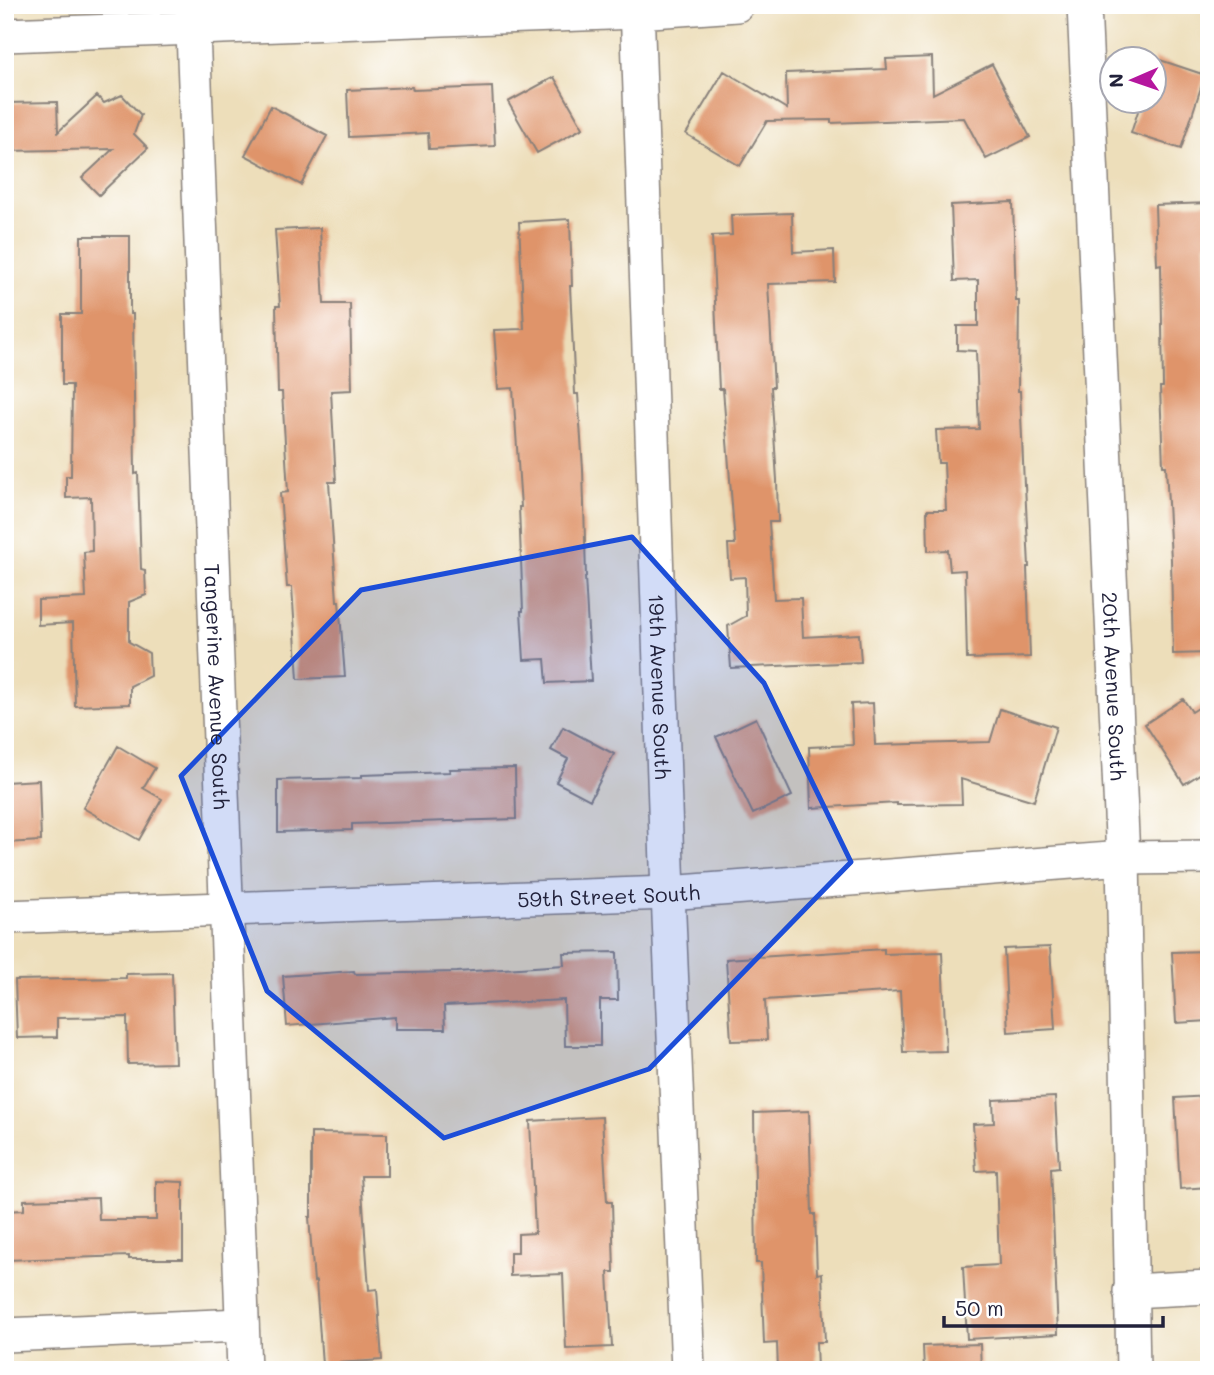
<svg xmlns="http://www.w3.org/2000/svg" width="1214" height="1375" font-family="Mali,sans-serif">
<rect width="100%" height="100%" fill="#fff"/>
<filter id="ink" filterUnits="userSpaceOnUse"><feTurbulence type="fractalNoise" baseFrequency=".0143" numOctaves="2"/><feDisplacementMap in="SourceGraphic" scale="14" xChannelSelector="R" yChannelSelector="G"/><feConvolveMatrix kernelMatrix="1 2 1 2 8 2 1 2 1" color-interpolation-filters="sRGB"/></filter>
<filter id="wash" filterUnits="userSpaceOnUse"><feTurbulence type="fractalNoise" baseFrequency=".00686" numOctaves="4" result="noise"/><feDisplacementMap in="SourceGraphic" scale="28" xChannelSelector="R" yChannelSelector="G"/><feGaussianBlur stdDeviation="1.57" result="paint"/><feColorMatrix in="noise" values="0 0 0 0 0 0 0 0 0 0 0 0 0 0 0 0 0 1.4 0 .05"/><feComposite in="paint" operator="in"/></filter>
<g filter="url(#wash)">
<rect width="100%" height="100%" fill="#eddeba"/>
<g id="blocks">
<path fill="#df946a" d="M 932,57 L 933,94 L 992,64 L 1030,137 L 986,159 L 964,118 L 831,123 L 831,120 L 767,121 L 740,166 L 686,134 L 724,71 L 787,109 L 786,73 L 887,69 L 886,59 Z
M 1154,58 L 1205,75 L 1181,149 L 1131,133 L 1141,102 L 1154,102 Z
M 554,77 L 583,128 L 537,153 L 508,102 Z
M 412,87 L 413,90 L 492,87 L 495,146 L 429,149 L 428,133 L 349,137 L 347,90 Z
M 122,95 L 141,115 L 134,134 L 148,148 L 99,195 L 82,178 L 113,149 L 5,151 L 5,103 L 57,102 L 58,132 L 97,96 L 104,103 Z
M 271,106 L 327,136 L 301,185 L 245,155 Z
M 1013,202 L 1016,301 L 1019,301 L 1018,391 L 1020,391 L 1024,485 L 1025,485 L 1029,567 L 1027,567 L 1030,657 L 967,659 L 965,570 L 950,571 L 948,550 L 928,551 L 927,510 L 946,510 L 944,463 L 938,463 L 936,430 L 979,429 L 976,351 L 957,350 L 957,326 L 978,326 L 978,280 L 954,281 L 951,205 Z
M 1209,203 L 1209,242 L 1205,243 L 1209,336 L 1209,653 L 1173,654 L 1171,559 L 1166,466 L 1163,466 L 1160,387 L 1163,387 L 1161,264 L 1157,265 L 1155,205 Z
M 792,213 L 793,252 L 834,250 L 835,282 L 768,284 L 774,387 L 771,387 L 777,480 L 778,522 L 769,522 L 774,599 L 801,598 L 803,637 L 859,634 L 861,662 L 731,668 L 728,626 L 746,616 L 745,577 L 730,578 L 728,544 L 735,544 L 723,389 L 719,389 L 712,236 L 732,235 L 731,215 Z
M 570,219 L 572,286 L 570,286 L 575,394 L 578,394 L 583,469 L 586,577 L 585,577 L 591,681 L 547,683 L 545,659 L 524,660 L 521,611 L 523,611 L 519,507 L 521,507 L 513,388 L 498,389 L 494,330 L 524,329 L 519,222 Z
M 320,228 L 324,304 L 350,304 L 352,390 L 331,391 L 336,482 L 329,482 L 337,601 L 339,601 L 345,677 L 298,679 L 292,587 L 287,587 L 280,493 L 288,492 L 282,392 L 278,392 L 276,306 L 280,306 L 275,230 Z
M 81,236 L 130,236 L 130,314 L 133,314 L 135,474 L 138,473 L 141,569 L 145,570 L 146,595 L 129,602 L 129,642 L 149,653 L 150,676 L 130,686 L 130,704 L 75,706 L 73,623 L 38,625 L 38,600 L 86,598 L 84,552 L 92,551 L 91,497 L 66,498 L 66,476 L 71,476 L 72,385 L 62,385 L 62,314 L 81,314 Z
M 1183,699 L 1192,712 L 1209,701 L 1209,768 L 1184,784 L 1145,724 Z
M 873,703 L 875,745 L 990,742 L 1000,709 L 1056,727 L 1034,801 L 961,779 L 962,804 L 897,805 L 897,803 L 811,808 L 809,747 L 853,745 L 851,704 Z
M 756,718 L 792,796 L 753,814 L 716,737 Z
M 563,727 L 614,754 L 590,800 L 556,782 L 568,759 L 551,750 Z
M 118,746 L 155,768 L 143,788 L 162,799 L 139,840 L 83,808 Z
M 515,768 L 516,819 L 352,824 L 352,830 L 278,832 L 278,780 L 362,778 L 362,775 L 450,772 L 449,769 Z
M 39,780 L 41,841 L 5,843 L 5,782 Z
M 1050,947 L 1055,1029 L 1008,1032 L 1004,949 Z
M 884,949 L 884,954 L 942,952 L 946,1051 L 903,1052 L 900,991 L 765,1000 L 767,1040 L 731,1041 L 726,959 Z
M 1209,951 L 1209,1021 L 1176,1023 L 1172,952 Z
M 617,952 L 618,1000 L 600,1000 L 600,1046 L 565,1046 L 564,1000 L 444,1006 L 445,1029 L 395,1029 L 395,1017 L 287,1026 L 283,976 L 354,971 L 355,974 L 457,972 L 564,965 L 563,953 Z
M 172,973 L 175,1063 L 128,1064 L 127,1017 L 57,1018 L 57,1037 L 17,1038 L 15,980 L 126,978 L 126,974 Z
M 1209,1096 L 1209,1187 L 1180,1189 L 1175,1098 Z
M 1055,1097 L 1059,1167 L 1051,1168 L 1058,1334 L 967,1339 L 963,1267 L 999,1265 L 996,1170 L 976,1171 L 973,1124 L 994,1123 L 993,1100 Z
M 809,1111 L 812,1214 L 815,1214 L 817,1274 L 822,1273 L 825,1342 L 816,1342 L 817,1370 L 778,1370 L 777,1343 L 764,1344 L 761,1263 L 756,1263 L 754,1113 Z
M 602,1117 L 607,1202 L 612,1202 L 614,1272 L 608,1272 L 612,1347 L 566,1349 L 563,1274 L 510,1276 L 510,1252 L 518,1252 L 518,1234 L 535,1233 L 530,1121 Z
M 311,1133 L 387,1134 L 387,1176 L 361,1176 L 369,1290 L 377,1289 L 382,1360 L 322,1364 L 316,1281 L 314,1282 L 309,1217 L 311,1217 Z
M 156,1181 L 183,1182 L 183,1259 L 129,1259 L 129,1256 L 5,1260 L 5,1211 L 24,1210 L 24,1200 L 98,1198 L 99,1220 L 156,1220 Z
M 980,1344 L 981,1370 L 924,1370 L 923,1346 Z"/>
</g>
</g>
<g filter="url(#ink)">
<use href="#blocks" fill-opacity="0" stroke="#88807a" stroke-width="2"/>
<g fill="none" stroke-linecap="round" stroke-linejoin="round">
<defs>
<g id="minor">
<path id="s1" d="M 192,5 L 244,1370"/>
<path id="s2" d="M 637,5 L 668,893 L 688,1370"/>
<path id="s3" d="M 1084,5 L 1123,858 L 1133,1370"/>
<path d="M 5,35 L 637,12 L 737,5"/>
<path id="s4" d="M 5,917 L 668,893 L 1123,858 L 1209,857"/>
<path d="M 1130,1291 L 1209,1287"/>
<path d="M 5,1335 L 242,1325"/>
</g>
</defs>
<use href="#minor" stroke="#88807a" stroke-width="36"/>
<use href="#minor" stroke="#fff" stroke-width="33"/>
</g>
</g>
<path fill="#1d4ed8" fill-opacity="0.2" stroke="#1d4ed8" stroke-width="5" stroke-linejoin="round" d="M 632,537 L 764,683 L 851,862 L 649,1069 L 444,1138 L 267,991 L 181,776 L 361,590 Z"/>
<g text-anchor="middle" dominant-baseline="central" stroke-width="5" stroke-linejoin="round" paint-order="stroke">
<g font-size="21" fill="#22223b" stroke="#fff">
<text stroke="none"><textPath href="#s3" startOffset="682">20th Avenue South</textPath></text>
<text stroke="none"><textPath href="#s1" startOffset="682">Tangerine Avenue South</textPath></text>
<text stroke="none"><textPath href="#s2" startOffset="682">19th Avenue South</textPath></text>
<text stroke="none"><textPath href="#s4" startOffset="604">59th Street South</textPath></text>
</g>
</g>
<rect width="1214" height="1375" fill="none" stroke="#fff" stroke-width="28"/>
<g transform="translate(1133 80) rotate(268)"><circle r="33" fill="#ffffff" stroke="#a7a7b1" stroke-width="2"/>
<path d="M0-5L12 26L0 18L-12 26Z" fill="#b5179e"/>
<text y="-10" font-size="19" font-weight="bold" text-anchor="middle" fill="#22223b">N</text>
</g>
<path d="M944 1316v10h219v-10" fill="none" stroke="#22223b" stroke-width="3.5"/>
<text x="955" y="1316" font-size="21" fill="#22223b" stroke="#ffffff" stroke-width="5" paint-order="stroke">50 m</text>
</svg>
